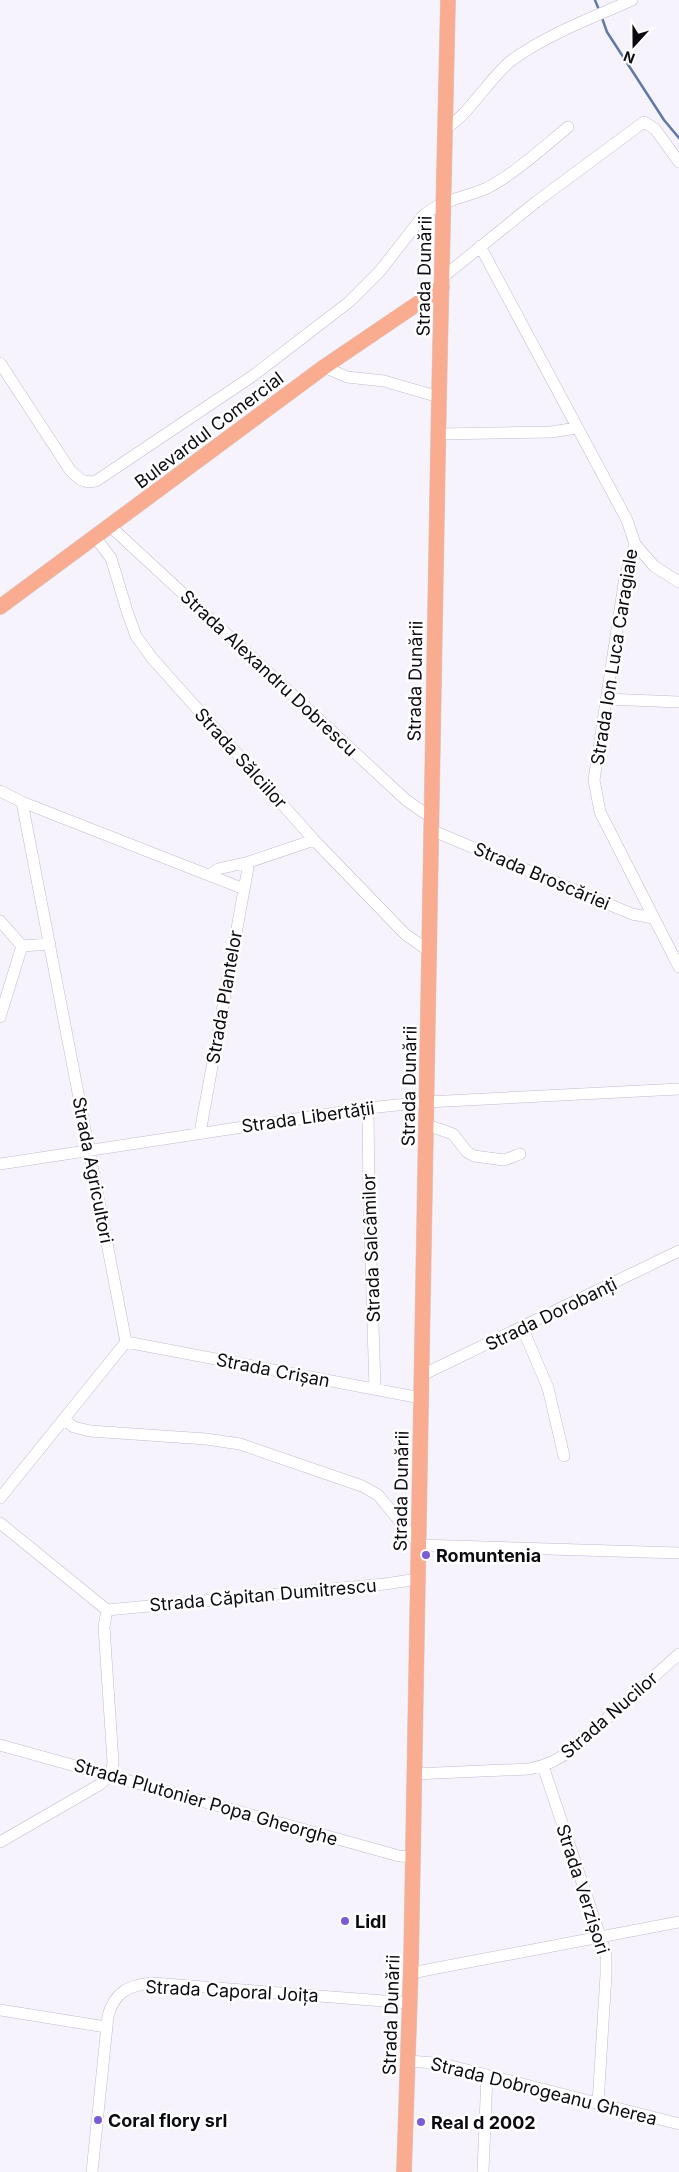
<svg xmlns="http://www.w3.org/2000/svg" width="679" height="2172" font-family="Inter,sans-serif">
<rect width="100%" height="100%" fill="#f7f3fd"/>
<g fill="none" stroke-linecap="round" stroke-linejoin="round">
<path stroke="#607aa6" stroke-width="2.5" d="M 595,0 L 599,10
M 602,18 L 607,32 L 664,120 L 679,138"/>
<defs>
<path id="minor" d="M 446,128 C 468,116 490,77 512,60 C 548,34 592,18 632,0
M 480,246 L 627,520 L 635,544 L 625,577 L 594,780 L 600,812 L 679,967
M 443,277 L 536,202 L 644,122 L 655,129 L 679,162
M 0,363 L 70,470 C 79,479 84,484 96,481 L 254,375 L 349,302 L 380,271 L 423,216 C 442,199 465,198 487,188 C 513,175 545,146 568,127
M 324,367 L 347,377 L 384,381 L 439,397
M 439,434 L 551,432 L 577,428
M 110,526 L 406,800 L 423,812 L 432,816
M 95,537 L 111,558 L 127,611 L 136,636 L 152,658 L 314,840 L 405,934 L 429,951
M 635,544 L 654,566 L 679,582
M 606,699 L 679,702
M 0,791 L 22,802 L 244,889
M 431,830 L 632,914 L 653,918
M 210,875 L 218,869 L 249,862 L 314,840
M 0,921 L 22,946 L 0,1017
M 22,946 L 50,944
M 368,1108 L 369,1198 L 375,1389
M 427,1125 L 453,1134 L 467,1152 L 474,1156 L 504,1160 L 520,1154
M 200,1133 L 249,862
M 0,1164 L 368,1108 L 427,1102 L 679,1089
M 522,1327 L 548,1388 L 564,1456
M 126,1342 L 421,1398
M 422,1375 L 679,1251
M 64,1420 L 74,1427 L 90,1431 L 206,1439 L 240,1444 L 362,1486 L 378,1495 L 419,1545 L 679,1553
M 0,1498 L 126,1342 L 22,802
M 0,1523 L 107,1610
M 107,1610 L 385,1584 L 418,1579
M 0,1745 L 399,1856 L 413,1857
M 543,1766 L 606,1954 L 606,1975 L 598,2103
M 414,1774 L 529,1769 C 547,1766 560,1759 574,1748 L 679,1654
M 0,1842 L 99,1785 L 111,1775 L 113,1762 L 104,1627 L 107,1610
M 411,1973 L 679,1922
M 0,2010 L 106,2027
M 409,2061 L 434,2063 L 451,2066 L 679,2124
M 92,2172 L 108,2016 C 114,1993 128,1985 152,1983 L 410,2003
M 483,2172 L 487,2075"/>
<path id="major" d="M 0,607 L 324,367 L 442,287
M 404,2172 L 411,1964 L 439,397 L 448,0"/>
</defs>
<use href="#minor" stroke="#c2bad1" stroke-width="12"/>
<use href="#major" stroke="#d3d3d4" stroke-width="16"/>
<use href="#minor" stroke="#fff" stroke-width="11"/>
<use href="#major" stroke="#faac91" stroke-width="15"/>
</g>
<g fill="#7c5bd6" stroke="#fff" stroke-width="2">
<circle cx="426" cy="1555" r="5"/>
<circle cx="345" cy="1921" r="5"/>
<circle cx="98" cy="2120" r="5"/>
<circle cx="421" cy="2122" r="5"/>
</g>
<g text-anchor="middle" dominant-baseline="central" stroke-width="5" stroke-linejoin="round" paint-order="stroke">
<g font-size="18" fill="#0c0a11" stroke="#fff">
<text transform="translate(424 276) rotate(-89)">Strada Dunării</text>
<text transform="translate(209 430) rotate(-37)">Bulevardul Comercial</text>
<text transform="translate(614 657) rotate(-81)">Strada Ion Luca Caragiale</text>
<text transform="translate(269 673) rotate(43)">Strada Alexandru Dobrescu</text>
<text transform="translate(415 681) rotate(-89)">Strada Dunării</text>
<text transform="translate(241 758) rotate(48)">Strada Sălciilor</text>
<text transform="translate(542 876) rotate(23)">Strada Broscăriei</text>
<text transform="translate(224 997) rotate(-80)">Strada Plantelor</text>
<text transform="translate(409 1086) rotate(-89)">Strada Dunării</text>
<text transform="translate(308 1117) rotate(-8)">Strada Libertății</text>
<text transform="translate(93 1170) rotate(79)">Strada Agricultori</text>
<text transform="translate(371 1248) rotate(-92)">Strada Salcâmilor</text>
<text transform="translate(551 1314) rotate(-26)">Strada Dorobanți</text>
<text transform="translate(273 1370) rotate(11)">Strada Crișan</text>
<text transform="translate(401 1491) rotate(-89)">Strada Dunării</text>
<text transform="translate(263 1595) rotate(-5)">Strada Căpitan Dumitrescu</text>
<text transform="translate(609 1715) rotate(-41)">Strada Nucilor</text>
<text transform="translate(206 1802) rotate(16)">Strada Plutonier Popa Gheorghe</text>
<text transform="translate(583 1889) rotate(72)">Strada Verzișori</text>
<text transform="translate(232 1991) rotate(3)">Strada Caporal Joița</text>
<text transform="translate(391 2015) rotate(-88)">Strada Dunării</text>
<text transform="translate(544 2091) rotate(14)">Strada Dobrogeanu Gherea</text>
</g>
<g font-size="18" font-weight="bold" fill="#0c0a11" stroke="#fff" text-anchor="start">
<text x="436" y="1555">Romuntenia</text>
<text x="355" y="1921">Lidl</text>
<text x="108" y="2120">Coral flory srl</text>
<text x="431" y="2122">Real d 2002</text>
</g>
</g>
<g transform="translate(634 45) rotate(201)" stroke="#ffffff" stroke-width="4" paint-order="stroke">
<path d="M0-4L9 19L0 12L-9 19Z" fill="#0c0a11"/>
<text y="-8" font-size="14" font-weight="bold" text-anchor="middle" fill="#0c0a11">N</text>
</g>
</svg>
